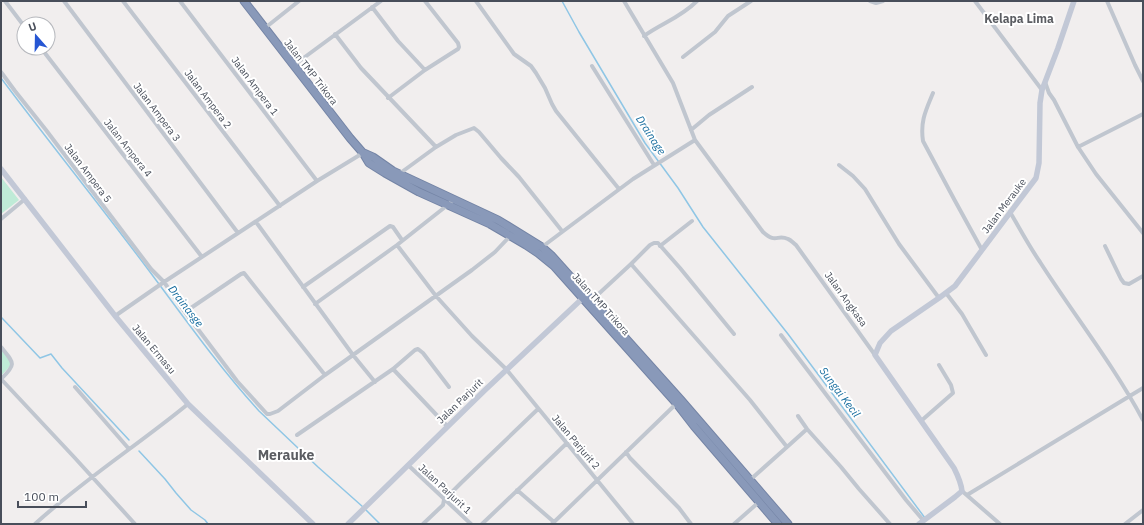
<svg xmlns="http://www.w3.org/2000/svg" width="1144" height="525" font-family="'IBM Plex Sans',sans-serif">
<rect width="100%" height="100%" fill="#f1eeee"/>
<path fill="#bfebd7" d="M 1,177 L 19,200 L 1,214 Z
M 1,348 L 11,362 L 10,366 L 1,376 Z"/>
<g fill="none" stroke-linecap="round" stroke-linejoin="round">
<path stroke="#8fc6e5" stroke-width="1.5" d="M 562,1 L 579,32 L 645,143 L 678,188 L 703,227 L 788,334 L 925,518
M 1,78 C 49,142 99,204 147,268 C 183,316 218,366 259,411 L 318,467 L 363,507
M 1,317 L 40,358 L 51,354 L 62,368 L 129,440
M 139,451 L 165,479 L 176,493 L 191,510 L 205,520 L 208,524
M 366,510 L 380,524"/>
<defs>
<path id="highway" d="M 244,1 L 350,138 L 363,153 L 369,163 L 385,173 L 419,192 L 490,224 L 526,245 L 538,253 L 554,266 L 677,404 L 694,426 L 778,524
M 364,153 L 373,157 L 393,171 L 498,220 L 542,247 L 551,255 L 681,400 L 788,524"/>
</defs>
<use href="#highway" stroke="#7484a5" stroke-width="9"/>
<path stroke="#c0c6cf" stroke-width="4" d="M 5,1 L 24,26
M 64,1 L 238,233
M 123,1 L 280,206
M 180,1 L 317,181
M 476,1 L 514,54 L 531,66 L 536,73 L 545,88 L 552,104 L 556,111 L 619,189
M 624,1 L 673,83 L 695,140 L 763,232 C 776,244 777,234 788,239 C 791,240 793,243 796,245 L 875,355
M 870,1 L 876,3 L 883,1
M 975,1 L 1042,90
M 1107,1 L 1135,65 L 1143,81
M 372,7 L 398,41 L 425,70
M 265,28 L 299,1
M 335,34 L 361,68 L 436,147
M 644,36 C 662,23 680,18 697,1
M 41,48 L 202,257
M 683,57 L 715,32 L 728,16 L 751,1
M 294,65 L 381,1
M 592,66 L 654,165
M 1,72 L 15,91 L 46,130 L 151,269 L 164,282 L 185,312 L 237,381 L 267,414 L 270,414 L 278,411 L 325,375 L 472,270 L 495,252 L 510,236
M 1045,82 L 1049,93 L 1054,100 L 1078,147 L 1096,174 L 1143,233
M 933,93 C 926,110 920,121 923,141 L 954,199 L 982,250
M 388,98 L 425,70 L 458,49 L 459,47 L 458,43 L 425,1
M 691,130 L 709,115 L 752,87
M 1078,147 L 1143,114
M 839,165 L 853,176 L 865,189 L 899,244 L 939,298
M 399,174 L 436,147 L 456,135 L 474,128 L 479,132 L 501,158 L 519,177 L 562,231
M 1010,212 C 1020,229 1029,246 1040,262 C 1074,315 1113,364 1143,420
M 1,219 L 25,199
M 256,222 L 353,355 L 375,382
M 397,245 L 436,296 L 472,336 L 506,369 L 633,524
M 660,246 L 692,221
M 1105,246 L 1121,279 L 1124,283 L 1129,284 L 1143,276
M 542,247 L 633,179 L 695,140
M 303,287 L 390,226 L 393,227 L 402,240
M 946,293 L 962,314 L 986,355
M 592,300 L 631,264
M 315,304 L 397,245 L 454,200
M 185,312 L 241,274 L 244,273 L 325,375
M 115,316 L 164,282 L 317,181 L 363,153
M 734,334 L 680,268 L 658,243 L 654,243 L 650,245 L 631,264 L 750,400 L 787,447 L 750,480
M 781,335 L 906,500 L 923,520
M 1,347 C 14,363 17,364 1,379
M 393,369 L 415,350 L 418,349 L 423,353 L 449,387
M 1,379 L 74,457 L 135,524
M 75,387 L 129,449
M 798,416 L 807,429 L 841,467 L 859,489 L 890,524
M 921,421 L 953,393 L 951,385 L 939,365
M 297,435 L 393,369 L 447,426
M 787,447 L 807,429
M 626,452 L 630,458 L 679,508 L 691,524
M 408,465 L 471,524
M 517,490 L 554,522
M 962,491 L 1000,524
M 967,495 L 1143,388
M 35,524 C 83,480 138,445 188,404
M 423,524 L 443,505 L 444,500 L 461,483 L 538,409
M 482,524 L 567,443
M 552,524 L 677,403
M 734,524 L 759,502
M 1125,524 L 1143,510"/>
<path stroke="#c2c8d6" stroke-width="5.5" d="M 1,169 L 116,317 L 188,404 L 313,524
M 348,524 L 485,390 L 585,296
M 919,524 L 955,497 L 962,491 C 961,482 958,476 954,468 L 875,355 L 880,343 L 891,331 L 939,298 L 955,286 L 1036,178 L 1039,163 L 1040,103 L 1042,90 L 1058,48 L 1074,1"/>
<use href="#highway" stroke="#8999b9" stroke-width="7"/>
</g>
<g text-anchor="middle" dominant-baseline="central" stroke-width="4" stroke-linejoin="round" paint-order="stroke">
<g font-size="10" fill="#484e5a" stroke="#fff">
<text transform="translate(311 72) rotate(52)">Jalan TMP Trikora</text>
<text transform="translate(255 86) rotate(53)">Jalan Ampera 1</text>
<text transform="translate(208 99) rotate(53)">Jalan Ampera 2</text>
<text transform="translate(157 112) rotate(53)">Jalan Ampera 3</text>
<text transform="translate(128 148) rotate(52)">Jalan Ampera 4</text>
<text transform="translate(88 173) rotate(53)">Jalan Ampera 5</text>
<text transform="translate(1004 206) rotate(-53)">Jalan Merauke</text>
<text transform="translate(846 299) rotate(54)">Jalan Angkasa</text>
<text transform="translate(601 304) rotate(48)">Jalan TMP Trikora</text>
<text transform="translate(154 349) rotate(50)">Jalan Ermasu</text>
<text transform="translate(460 401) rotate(-44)">Jalan Parjurit</text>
<text transform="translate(576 442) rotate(50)">Jalan Parjurit 2</text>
<text transform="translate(445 489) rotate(43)">Jalan Parjurit 1</text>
</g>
<g font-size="11" font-style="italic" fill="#166c9e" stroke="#fff">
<text transform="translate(651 135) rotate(57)">Drainage</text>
<text transform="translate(186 306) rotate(52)">Drainasge</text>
<text transform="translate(840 392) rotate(53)">Sungai Kecil</text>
</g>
<g font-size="12" font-weight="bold" fill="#5b5d62" stroke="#fff">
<text x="1019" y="18">Kelapa Lima</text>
</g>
<g font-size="14" font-weight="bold" fill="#5b5d62" stroke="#fff">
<text x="286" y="455">Merauke</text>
</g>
</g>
<rect width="1144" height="525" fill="none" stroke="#484e5a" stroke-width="4"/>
<g transform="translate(36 36) rotate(340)"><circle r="19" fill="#ffffff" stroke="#b6b8bd"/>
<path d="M0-3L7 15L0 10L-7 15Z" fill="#2656d3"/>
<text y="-6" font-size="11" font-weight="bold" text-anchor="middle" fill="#484e5a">U</text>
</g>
<path d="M18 501v6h68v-6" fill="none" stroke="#484e5a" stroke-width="2"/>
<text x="24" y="501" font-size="12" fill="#484e5a" stroke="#ffffff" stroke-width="3" paint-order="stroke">100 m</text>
</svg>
